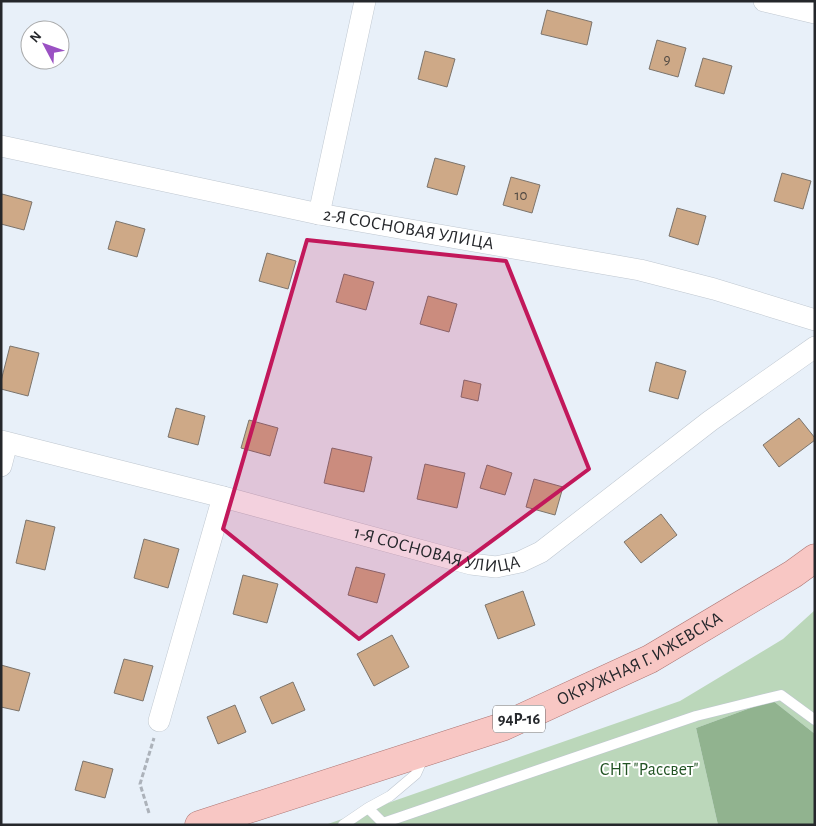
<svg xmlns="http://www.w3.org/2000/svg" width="816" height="826" font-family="'Alegreya Sans',sans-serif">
<rect width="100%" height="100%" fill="#e8f0f9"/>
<path fill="#bbd7ba" d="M 815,610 L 815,734 L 772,700 L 696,728 L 718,825 L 325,825 L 680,701 L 783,639 Z"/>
<path fill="#91b38f" d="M 772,700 L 815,734 L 815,825 L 718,825 L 696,728 Z"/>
<path fill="#cea987" stroke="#7c746c" d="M 547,10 L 592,22 L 587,45 L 541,34 Z
M 657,40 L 686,48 L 678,77 L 649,69 Z
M 425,51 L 455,59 L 447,87 L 418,79 Z
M 703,58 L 732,66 L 724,94 L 695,86 Z
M 435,158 L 465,166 L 457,195 L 427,187 Z
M 782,173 L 811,181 L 803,209 L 774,201 Z
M 511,177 L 540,185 L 532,213 L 503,205 Z
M 2,194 L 32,202 L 24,230 L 1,224 L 1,198 Z
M 677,208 L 706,216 L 698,245 L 669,236 Z
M 116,221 L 145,229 L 137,257 L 108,249 Z
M 267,253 L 296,261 L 288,289 L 259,281 Z
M 344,274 L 374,282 L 366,310 L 336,302 Z
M 428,296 L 457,304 L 449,332 L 420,324 Z
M 10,346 L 39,353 L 28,396 L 1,389 L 1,381 Z
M 656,362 L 686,371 L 678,399 L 649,391 Z
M 464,380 L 481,384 L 478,401 L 461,397 Z
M 176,408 L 205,416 L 198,445 L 168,437 Z
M 799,418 L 815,438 L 815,440 L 779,467 L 763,445 Z
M 249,420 L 278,428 L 270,456 L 241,448 Z
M 332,448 L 372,457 L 364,492 L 324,483 Z
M 425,464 L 465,473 L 457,508 L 417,499 Z
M 487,465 L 512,473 L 505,495 L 480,488 Z
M 534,479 L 563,487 L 555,515 L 526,507 Z
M 661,514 L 677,535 L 641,563 L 624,542 Z
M 26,520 L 55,527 L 45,570 L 16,563 Z
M 144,539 L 179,549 L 168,588 L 134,578 Z
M 356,567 L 385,574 L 377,603 L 348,595 Z
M 243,575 L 278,584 L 267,623 L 233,614 Z
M 523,591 L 535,625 L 498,639 L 485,605 Z
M 392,635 L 409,667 L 374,686 L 357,654 Z
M 124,659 L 153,666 L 143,701 L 114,693 Z
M 1,665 L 30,673 L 19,711 L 1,707 Z
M 293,682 L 305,710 L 272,724 L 260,697 Z
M 235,705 L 246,732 L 218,744 L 207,717 Z
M 83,761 L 113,769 L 105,798 L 75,790 Z"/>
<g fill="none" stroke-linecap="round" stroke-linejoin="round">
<defs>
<path id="lane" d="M 368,808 L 390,796 L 416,774 L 424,756
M 343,825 L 368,808 L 383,823 L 696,716 L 781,695 L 815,720"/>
<g id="street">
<path d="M 764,1 L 815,13"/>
<path id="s1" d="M 1,146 L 319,214 L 640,270 L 714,289 L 815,320"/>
<path d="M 319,214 L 365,1"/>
<path id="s2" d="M 1,441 L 223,497 L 471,564 L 496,567 L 520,562 L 541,552 L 710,421 L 815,347"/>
<path d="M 1,466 L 7,443"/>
<path d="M 159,721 L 223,497"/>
</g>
<g id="primary">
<path id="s3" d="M 199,825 L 502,727 L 650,659 L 793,574 L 815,558"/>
</g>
</defs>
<use href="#lane" stroke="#bfc7d0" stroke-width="11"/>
<use href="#street" stroke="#bfc7d0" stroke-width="22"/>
<use href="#primary" stroke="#ac7674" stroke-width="29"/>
<path stroke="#acb2ba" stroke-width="3" stroke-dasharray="5 2.5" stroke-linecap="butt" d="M 149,813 L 140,784 L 154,738"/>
<use href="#lane" stroke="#fff" stroke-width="10"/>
<use href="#street" stroke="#fff" stroke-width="21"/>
<use href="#primary" stroke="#f8c7c4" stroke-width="28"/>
</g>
<path fill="#c2185b" fill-opacity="0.2" stroke="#c2185b" stroke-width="4" stroke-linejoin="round" d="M 307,240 L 506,261 L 589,469 L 359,639 L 223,529 Z"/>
<g text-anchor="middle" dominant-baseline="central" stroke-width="4" stroke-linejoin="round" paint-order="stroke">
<g font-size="15" fill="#4f4842">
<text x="667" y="59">9</text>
<text x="521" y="195">10</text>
</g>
<rect fill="#fff" stroke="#66686b" stroke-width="1" x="493" y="705.5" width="52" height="27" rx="4"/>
<g font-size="16" font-weight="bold" fill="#25272b">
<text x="519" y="719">94Р-16</text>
</g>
<g font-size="18" fill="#25272b" stroke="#fff">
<text stroke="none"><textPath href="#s1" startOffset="416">2-Я СОСНОВАЯ УЛИЦА</textPath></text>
<text stroke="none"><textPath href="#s2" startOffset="450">1-Я СОСНОВАЯ УЛИЦА</textPath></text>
<text stroke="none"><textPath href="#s3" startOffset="472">ОКРУЖНАЯ Г. ИЖЕВСКА</textPath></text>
</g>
<g font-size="18" fill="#225323" stroke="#fff">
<text x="649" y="770">СНТ "Рассвет"</text>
</g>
</g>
<rect width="816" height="826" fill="none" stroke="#25272b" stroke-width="5"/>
<g transform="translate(45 45) rotate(311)"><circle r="24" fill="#ffffff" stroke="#a8a9aa"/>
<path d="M0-4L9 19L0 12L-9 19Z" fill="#9a51c3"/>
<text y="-8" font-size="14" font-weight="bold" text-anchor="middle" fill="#25272b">N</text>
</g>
</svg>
